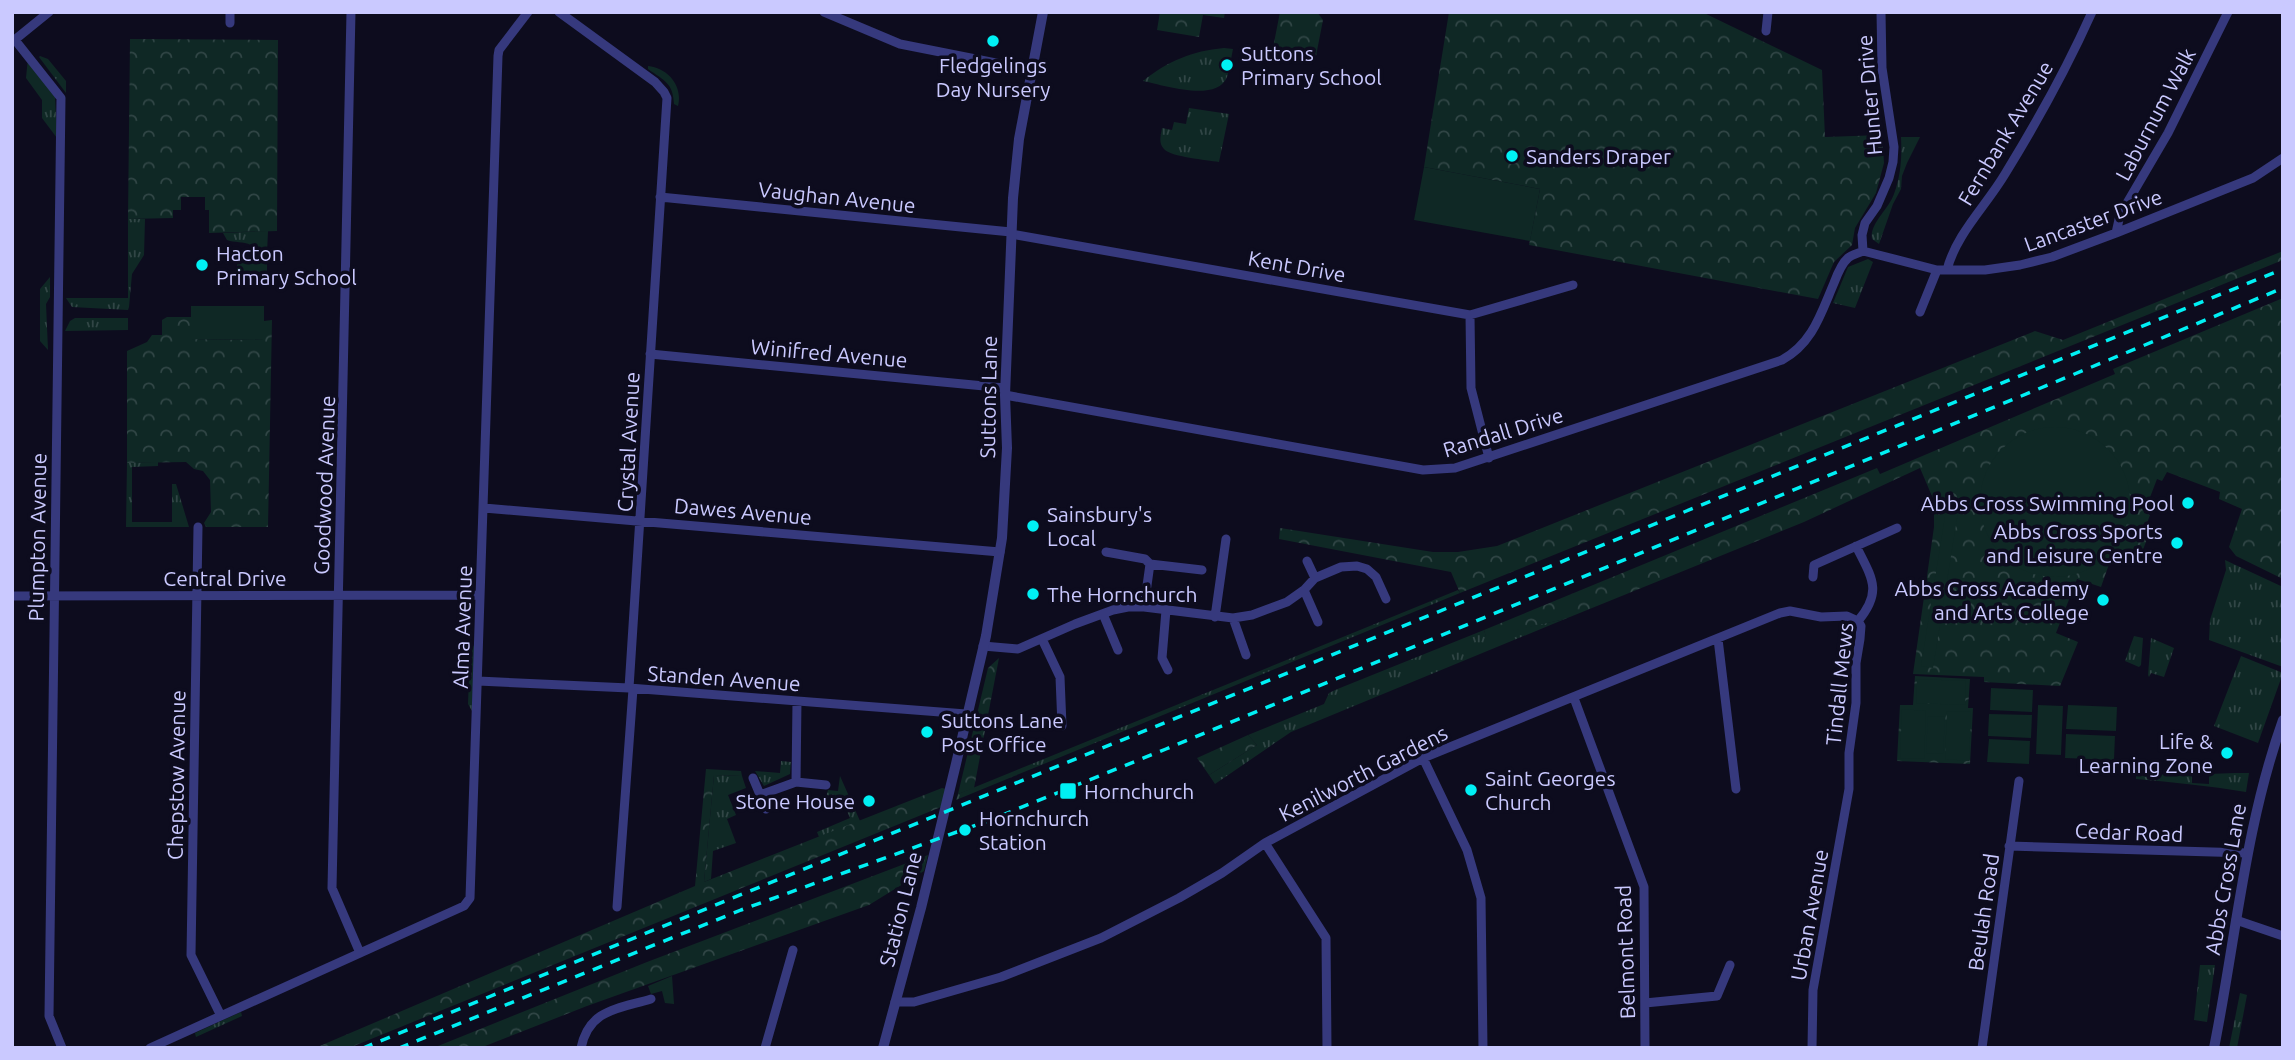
<svg xmlns="http://www.w3.org/2000/svg" width="2295" height="1060" font-family="Ubuntu,sans-serif">
<defs>
<pattern id="grass-tufts" width="24" height="20" patternUnits="userSpaceOnUse" patternTransform="scale(1.75)"><rect width="24" height="20" fill="#0f2825"/><path d="M3 7l-1-3M5 7V3M7 7l1-3M15 17l-1-3M17 17v-4M19 17l1-3" fill="none" stroke="#314646"/></pattern>
<pattern id="forest-crowns" width="20" height="18" patternUnits="userSpaceOnUse" patternTransform="scale(1.75)"><rect width="20" height="18" fill="#0f2825"/><path d="M2 6a3 3 0 1 1 6 0M12 15a3 3 0 1 1 6 0" fill="none" stroke="#314646"/></pattern>
</defs>
<rect width="100%" height="100%" fill="#0d0c1e"/>
<path fill="url(#grass-tufts)" d="M 1224,48 L 1233,49 C 1231,58 1230,69 1227,77 C 1217,103 1163,85 1143,81 C 1168,61 1192,51 1224,48 Z
M 40,56 L 48,59 L 66,81 L 66,93 L 39,57 Z
M 28,58 L 55,96 L 57,138 L 42,118 L 42,100 L 26,78 Z
M 648,66 C 668,68 683,86 678,106 L 674,104 C 673,83 665,81 648,69 Z
M 1189,108 L 1229,114 L 1219,162 C 1207,160 1171,157 1164,149 C 1158,143 1161,135 1162,128 L 1172,130 L 1174,122 L 1186,124 Z
M 1901,137 L 1920,137 L 1907,163 L 1902,176 L 1901,189 L 1893,204 L 1879,244 L 1872,239 C 1869,224 1889,209 1894,194 C 1901,175 1902,157 1901,137 Z
M 128,219 L 145,219 L 144,255 L 132,274 L 129,307 L 128,310 L 72,307 L 66,298 L 128,298 Z
M 268,231 L 267,253 C 260,252 257,248 251,245 C 243,241 235,243 227,240 L 223,233 Z
M 1868,259 L 1873,262 L 1855,308 L 1833,303 L 1848,267 Z
M 50,277 L 50,297 L 46,304 L 48,350 L 40,341 L 40,289 Z
M 75,318 L 128,318 L 128,330 L 65,331 L 70,321 Z
M 158,462 L 158,466 L 132,467 L 132,522 L 172,522 L 172,484 L 176,484 L 189,527 L 126,527 L 127,463 Z
M 2225,560 L 2283,587 L 2283,667 L 2209,640 L 2210,620 L 2226,570 Z
M 1458,590 L 1460,593 L 956,800 L 958,794 Z
M 1565,619 L 1291,732 L 1215,784 L 1209,775 L 1257,745 L 1248,735 L 1324,704 L 1329,693 L 1335,690 L 1484,630 L 1486,636 Z
M 2134,636 L 2143,638 L 2141,665 L 2139,667 L 2125,661 Z
M 2151,638 L 2174,648 L 2164,677 L 2151,673 L 2149,677 L 2148,675 Z
M 474,645 L 475,645 L 472,711 L 468,704 L 470,652 Z
M 2241,656 L 2283,673 L 2258,743 L 2214,726 Z
M 781,761 L 791,762 L 790,774 L 764,786 L 755,771 L 780,773 Z
M 2235,773 L 2249,773 L 2246,792 C 2209,786 2173,782 2136,779 L 2136,776 L 2151,774 L 2192,776 L 2192,783 L 2209,784 L 2209,774 Z
M 714,775 L 742,776 L 746,788 L 728,795 L 736,815 L 727,819 L 736,843 L 713,851 L 711,879 L 704,882 Z
M 840,776 L 860,821 L 819,837 L 817,832 L 850,818 L 842,799 L 815,810 L 809,796 L 826,797 L 828,790 L 838,791 Z
M 2200,965 L 2215,965 L 2207,1022 L 2194,1020 Z
M 672,976 L 674,1004 L 665,1003 L 662,991 L 651,994 L 648,986 Z
M 2240,993 L 2247,995 L 2237,1048 L 2229,1048 Z
M 241,1012 L 242,1016 L 196,1037 L 195,1033 Z"/>
<path fill="url(#forest-crowns)" d="M 1160,12 L 1225,12 L 1224,18 L 1203,15 L 1199,37 L 1157,30 Z
M 1280,12 L 1317,12 L 1323,20 L 1315,61 L 1272,53 Z
M 1449,12 L 1702,12 L 1822,70 L 1825,137 L 1882,135 L 1884,163 L 1876,193 L 1855,228 L 1852,245 L 1834,262 L 1818,299 L 1529,245 L 1540,189 L 1424,167 Z
M 130,39 L 278,40 L 277,231 L 209,233 L 209,210 L 205,210 L 205,197 L 181,197 L 181,210 L 173,210 L 173,218 L 128,219 Z
M 2283,251 L 2283,260 L 1460,593 L 1451,572 L 1279,539 L 1280,528 L 1433,552 L 1458,552 L 1497,546 L 2035,331 L 2063,340 Z
M 237,256 L 267,256 L 267,279 L 237,278 Z
M 2283,298 L 2283,579 L 2236,556 L 2229,547 L 2242,509 L 2219,499 L 2220,492 L 2167,472 L 2162,481 L 2157,479 L 2144,513 L 2150,515 L 2146,526 L 2151,528 L 2140,558 L 2114,550 L 2101,587 L 2077,579 L 2056,633 L 2078,642 L 2060,686 L 1984,682 L 1984,677 L 1913,674 L 1934,527 L 1934,501 L 1920,468 L 1804,522 L 1565,619 L 1486,637 L 1484,630 L 1877,468 L 1880,474 L 2115,374 L 2113,369 Z
M 167,317 L 191,317 L 191,339 L 263,340 L 264,321 L 272,320 L 268,527 L 206,527 L 204,523 L 211,512 L 210,480 L 203,471 L 194,469 L 186,462 L 127,463 L 127,351 L 147,342 L 152,335 L 162,335 L 162,320 Z
M 999,658 L 974,788 L 958,794 L 988,668 Z
M 1915,676 L 1970,679 L 1968,708 L 1973,708 L 1970,764 L 1897,761 L 1900,705 L 1913,705 Z
M 1248,735 L 1257,745 L 1209,775 L 1197,758 Z
M 706,769 L 741,771 L 742,776 L 714,775 L 704,882 L 942,788 L 946,789 L 941,807 L 349,1048 L 315,1048 L 695,886 Z
M 928,855 L 924,871 L 869,905 L 587,1006 L 480,1048 L 433,1048 L 647,962 Z"/>
<path fill="#0f2825" d="M 1424,167 L 1540,189 L 1530,241 L 1414,220 Z
M 191,306 L 264,306 L 264,340 L 191,339 Z
M1980 502a75 75 0 1 1 150 0a75 75 0 1 1-150 0Z
M 1947,504 L 1959,506 L 1933,668 L 1921,666 Z
M 1917,679 L 1966,681 L 1965,705 L 1916,703 Z
M 1991,688 L 2033,690 L 2032,712 L 1990,710 Z
M 2038,705 L 2063,706 L 2061,755 L 2036,754 Z
M 2068,705 L 2117,707 L 2116,731 L 2066,729 Z
M 1902,709 L 1926,711 L 1924,759 L 1900,758 Z
M 1947,711 L 1971,712 L 1969,761 L 1945,759 Z
M 1989,714 L 2032,715 L 2031,738 L 1988,736 Z
M 1928,716 L 1945,717 L 1943,754 L 1926,753 Z
M 2066,734 L 2115,736 L 2114,760 L 2065,758 Z
M 1989,739 L 2030,741 L 2029,764 L 1987,762 Z"/>
<g fill="none" stroke-linecap="round" stroke-linejoin="round">
<path stroke="#36397d" stroke-width="9" d="M 351,12 L 332,888 L 360,953
M 559,12 L 655,82 L 664,92 L 667,98 L 629,688
M 824,12 L 900,44 L 1031,70
M 230,23 L 230,12
M 1766,31 L 1768,12
M 15,40 L 61,98 L 49,1016 L 62,1048
M 12,42 L 49,12
M 660,197 L 1011,232
M 2116,233 L 2120,215 L 2168,133 L 2228,12
M 1011,234 L 1470,315 L 1573,285
M 1863,251 L 1937,270 L 1985,270 L 2020,265 L 2052,257 L 2116,233 L 2253,178 L 2283,158
M 1863,251 L 1862,235 L 1865,223 L 1877,206 L 1889,178 L 1893,162 L 1894,147 L 1882,68 L 1881,12
M 1947,270 C 1956,234 1986,206 2005,174 C 2037,122 2067,68 2092,12
M 1920,312 L 1937,270
M 1470,315 L 1471,388 L 1489,458
M 650,354 L 1005,388
M 1005,395 L 1423,470 L 1455,468 L 1782,360 C 1813,343 1821,313 1834,283 C 1837,275 1841,264 1848,258 C 1851,255 1859,253 1863,251
M 484,508 L 1000,552
M 198,527 L 191,955 L 221,1016
M 1106,552 L 1145,559 L 1150,564 L 1202,570
M 1307,561 L 1315,578
M 1813,577 L 1814,565 L 1897,528
M 1304,590 L 1318,622
M 12,596 L 480,595
M 1144,607 L 1150,564
M 1166,610 L 1162,658 L 1168,670
M 1103,614 L 1118,650
M 1215,617 L 1226,539
M 1233,618 L 1246,655
M 1042,639 L 1060,677 L 1062,726
M 1718,639 L 1736,789
M 983,646 L 1018,649 L 1075,624 L 1113,610 L 1128,607 L 1144,607 L 1233,618 L 1252,615 L 1287,602 L 1304,590 L 1315,578 L 1341,567 L 1357,566 L 1367,569 L 1376,577 L 1386,599
M 478,681 L 629,688 L 966,714
M 1574,698 L 1644,887 L 1645,1048
M 1423,758 L 1467,850 L 1481,898 L 1483,1048
M 753,778 L 766,809
M 796,782 L 826,785
M 760,795 L 796,782 L 797,701
M 1265,843 L 1326,938 L 1327,1048
M 2009,846 L 2247,853
M 617,907 L 633,689
M 2236,920 L 2283,936
M 895,1002 L 914,1002 L 1001,977 L 1101,938 L 1179,898 L 1222,873 L 1265,843 L 1423,758 L 1780,613 L 1790,611 L 1821,617 L 1847,616 L 1858,621
M 1645,1003 L 1717,996 L 1730,965
M 150,1048 L 464,906 L 470,898 L 498,56 L 499,50 L 528,12
M 581,1048 C 589,1009 618,1009 651,999
M 765,1048 L 793,950
M 1812,1048 L 1813,990 L 1849,789 L 1849,753 L 1856,703 L 1856,663 L 1860,639 L 1861,626 L 1858,621 C 1883,591 1872,578 1856,546
M 1982,1048 L 2019,781"/>
<path stroke="#36397d" stroke-width="10" d="M 883,1048 L 921,908 L 955,768 L 986,636 L 1002,538 L 1007,448 L 1005,395 L 1013,198 L 1019,139 L 1043,12
M 2214,1048 C 2236,938 2245,826 2283,720"/>
<path stroke="#00f0f4" stroke-width="3.5" stroke-dasharray="10 9" stroke-linecap="butt" d="M 363,1048 L 2283,269
M 399,1048 L 741,910 L 990,820 L 1166,749 L 2283,288"/>
</g>
<g fill="#00f0f4" stroke="#0d0c1e" stroke-width="2.5">
<circle cx="993" cy="41" r="7"/>
<circle cx="1227" cy="65" r="7"/>
<circle cx="1512" cy="156" r="7"/>
<circle cx="202" cy="265" r="7"/>
<circle cx="2188" cy="503" r="7"/>
<circle cx="1033" cy="526" r="7"/>
<circle cx="2177" cy="543" r="7"/>
<circle cx="1033" cy="594" r="7"/>
<circle cx="2103" cy="600" r="7"/>
<circle cx="927" cy="732" r="7"/>
<circle cx="2227" cy="753" r="7"/>
<circle cx="1471" cy="790" r="7"/>
<rect x="1059" y="782" width="18" height="18" rx="3.5"/>
<circle cx="869" cy="801" r="7"/>
<circle cx="965" cy="830" r="7"/>
</g>
<g text-anchor="middle" dominant-baseline="central" stroke-width="7" stroke-linejoin="round" paint-order="stroke">
<g font-size="21" fill="#cac9ff" stroke="#0d0c1e" text-anchor="start">
<text x="1241" y="53">Suttons<tspan x="1241" dy="24">Primary School</tspan></text>
<text x="993" y="65" text-anchor="middle">Fledgelings<tspan x="993" dy="24">Day Nursery</tspan></text>
<text x="1526" y="156">Sanders Draper</text>
<text x="216" y="253">Hacton<tspan x="216" dy="24">Primary School</tspan></text>
<text x="2174" y="503" text-anchor="end">Abbs Cross Swimming Pool</text>
<text x="1047" y="514">Sainsbury's<tspan x="1047" dy="24">Local</tspan></text>
<text x="2163" y="531" text-anchor="end">Abbs Cross Sports<tspan x="2163" dy="24">and Leisure Centre</tspan></text>
<text x="2089" y="588" text-anchor="end">Abbs Cross Academy<tspan x="2089" dy="24">and Arts College</tspan></text>
<text x="1047" y="594">The Hornchurch</text>
<text x="941" y="720">Suttons Lane<tspan x="941" dy="24">Post Office</tspan></text>
<text x="2213" y="741" text-anchor="end">Life &amp;<tspan x="2213" dy="24">Learning Zone</tspan></text>
<text x="1485" y="778">Saint Georges<tspan x="1485" dy="24">Church</tspan></text>
<text x="1084" y="791">Hornchurch</text>
<text x="855" y="801" text-anchor="end">Stone House</text>
<text x="979" y="818">Hornchurch<tspan x="979" dy="24">Station</tspan></text>
</g>
<g font-size="21" fill="#cac9ff" stroke="#0d0c1e">
<text transform="translate(1869 95) rotate(-95)">Hunter Drive</text>
<text transform="translate(2155 114) rotate(-62)">Laburnum Walk</text>
<text transform="translate(2005 133) rotate(-59)">Fernbank Avenue</text>
<text transform="translate(837 197) rotate(6)">Vaughan Avenue</text>
<text transform="translate(2093 220) rotate(-20)">Lancaster Drive</text>
<text transform="translate(1297 266) rotate(10)">Kent Drive</text>
<text transform="translate(829 353) rotate(5)">Winifred Avenue</text>
<text transform="translate(988 397) rotate(-89)">Suttons Lane</text>
<text transform="translate(1503 432) rotate(-17)">Randall Drive</text>
<text transform="translate(628 442) rotate(-87)">Crystal Avenue</text>
<text transform="translate(324 485) rotate(-88)">Goodwood Avenue</text>
<text transform="translate(743 511) rotate(5)">Dawes Avenue</text>
<text transform="translate(37 537) rotate(-89)">Plumpton Avenue</text>
<text x="225" y="578">Central Drive</text>
<text transform="translate(462 627) rotate(-88)">Alma Avenue</text>
<text transform="translate(724 678) rotate(4)">Standen Avenue</text>
<text transform="translate(1839 684) rotate(-84)">Tindall Mews</text>
<text transform="translate(1363 773) rotate(-27)">Kenilworth Gardens</text>
<text transform="translate(176 775) rotate(-89)">Chepstow Avenue</text>
<text transform="translate(2129 832) rotate(2)">Cedar Road</text>
<text transform="translate(2225 879) rotate(-80)">Abbs Cross Lane</text>
<text transform="translate(900 909) rotate(-76)">Station Lane</text>
<text transform="translate(1983 912) rotate(-82)">Beulah Road</text>
<text transform="translate(1809 915) rotate(-80)">Urban Avenue</text>
<text transform="translate(1625 952) rotate(-92)">Belmont Road</text>
</g>
</g>
<rect width="2295" height="1060" fill="none" stroke="#cac9ff" stroke-width="28"/>
</svg>
